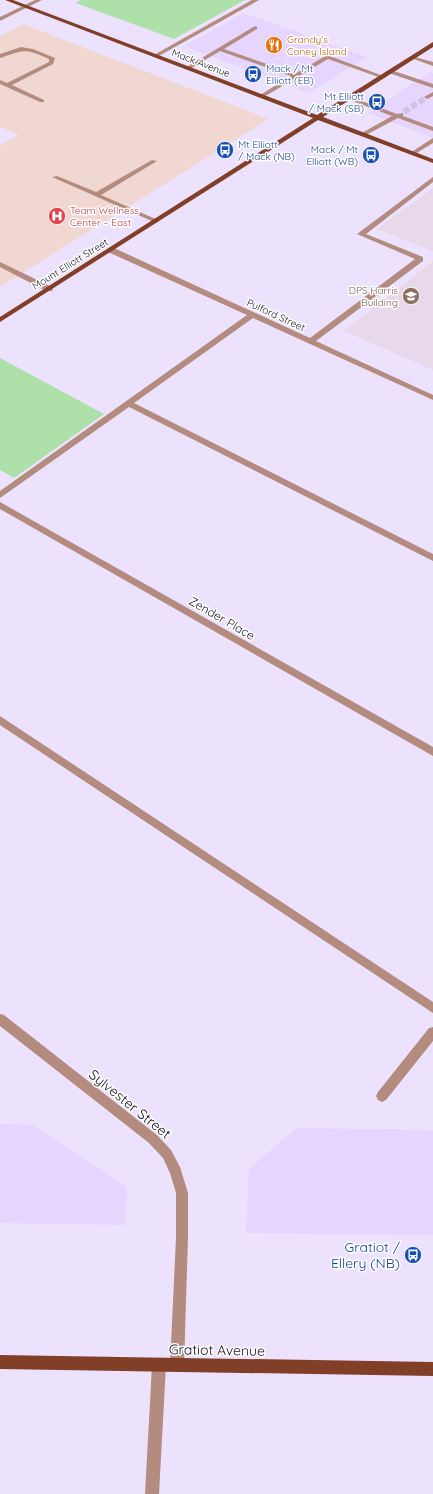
<svg xmlns="http://www.w3.org/2000/svg" width="433" height="1494" font-family="Quicksand,sans-serif">
<rect width="100%" height="100%" fill="#ede2fe"/>
<path fill="#e5d5ff" d="M 244,13 L 367,57 L 309,93 L 184,46 Z
M 430,72 L 433,73 L 433,138 L 368,113 Z
M 0,1124 L 33,1125 L 127,1187 L 125,1225 L 0,1223 Z
M 296,1128 L 433,1130 L 433,1235 L 246,1233 L 249,1169 Z"/>
<path fill="#e7d8ea" d="M 433,188 L 433,251 L 377,229 Z
M 433,261 L 433,370 L 344,331 Z"/>
<path fill="#f1d7d2" d="M 23,24 L 269,119 L 0,287 L 0,145 L 19,135 L 0,127 L 0,36 Z"/>
<path fill="#ade1a9" d="M 81,0 L 245,0 L 174,39 L 76,3 Z
M 0,358 L 104,414 L 14,478 L 0,470 Z"/>
<g fill="none" stroke-linecap="round" stroke-linejoin="round">
<path stroke="#cdc3dc" stroke-width="6" stroke-dasharray="6 3" stroke-linecap="butt" d="M 404,112 L 427,97"/>
<path fill="#b48c7f" fill-rule="evenodd" d="M 35,0 L 42,0 L 0,21 L 0,17 Z
M 252,0 L 259,0 L 157,57 L 152,56 Z
M 255,26 L 257,27 L 257,29 L 224,49 L 295,74 L 327,55 L 386,77 L 381,78 L 328,59 L 262,98 L 260,97 L 260,95 L 291,76 L 220,51 L 190,69 L 185,68 Z
M 21,47 L 33,49 L 55,58 L 53,64 L 12,85 L 44,100 L 44,102 L 40,102 L 0,84 L 0,80 L 7,83 L 49,62 L 49,59 C 23,48 26,50 0,58 L 0,54 Z
M 411,56 L 433,62 L 433,66 L 411,58 Z
M 391,70 L 433,84 L 433,88 L 389,73 L 389,71 Z
M 433,92 L 433,96 L 427,99 L 424,97 Z
M 347,97 L 351,97 L 397,114 L 403,113 L 403,116 L 433,127 L 433,131 L 398,118 L 364,136 L 360,136 L 360,134 L 392,116 L 347,99 Z
M 433,138 L 433,143 L 415,154 L 410,153 Z
M 152,160 L 157,161 L 101,195 L 158,220 L 159,221 L 156,223 L 52,177 L 57,176 L 96,192 Z
M 433,177 L 433,182 L 366,234 L 423,257 L 423,261 L 316,341 L 433,395 L 433,400 L 253,318 L 134,403 L 433,554 L 433,561 L 129,407 L 0,498 L 0,491 L 247,315 L 108,252 L 108,248 L 114,248 L 310,338 L 415,259 L 357,234 Z
M 0,262 L 52,287 L 53,289 L 52,291 L 46,291 L 0,267 Z
M 0,502 L 433,747 L 433,756 L 0,509 Z
M 0,716 L 433,1002 L 433,1013 L 0,725 Z
M 0,1014 L 4,1015 L 157,1135 L 171,1150 L 180,1167 L 188,1193 L 188,1238 L 184,1365 L 182,1370 L 177,1372 L 172,1370 L 170,1365 L 176,1238 L 176,1193 L 170,1173 L 163,1158 L 149,1143 L 0,1026 Z
M 433,1027 L 433,1041 L 386,1100 L 382,1102 L 378,1100 L 376,1096 L 378,1092 L 429,1028 Z
M 159,1358 L 164,1360 L 166,1365 L 159,1494 L 145,1494 L 152,1365 L 154,1360 Z"/>
<path fill="#823f27" fill-rule="evenodd" d="M 5,0 L 13,0 L 317,115 L 433,42 L 433,47 L 323,117 L 433,159 L 433,163 L 318,120 L 0,322 L 0,317 L 313,118 Z
M 0,1355 L 433,1362 L 433,1376 L 0,1369 Z"/>
</g>
<defs>
<symbol id="restaurant-disc" viewBox="-11 -11 22 22"><circle r="9.5" fill="#e8710a" stroke="#fff"/><path d="M-5-6h1v4h1v-4h1v4h1v-4h1v5L-1.5 .5V6h-2V.5L-5-1ZM5-6V6H3V1.5H1.5Q1.5-4 5-6Z" fill="#fff"/></symbol>
<symbol id="bus-disc" viewBox="-11 -11 22 22"><circle r="9.5" fill="#1a4fb4" stroke="#fff"/><path d="M-5-6H5V4H4V6H2V4H-2V6H-4V4H-5ZM-3.5-4V0h7V-4ZM-3.5 1.2v1.5H-2V1.2ZM2 1.2v1.5H3.5V1.2Z" fill="#fff"/></symbol>
<symbol id="hospital-disc" viewBox="-11 -11 22 22"><circle r="9.5" fill="#e0444e" stroke="#fff"/><path d="M-5-5h3v3.5h4V-5h3V5h-3V1.5h-4V5h-3Z" fill="#fff"/></symbol>
<symbol id="school-disc" viewBox="-11 -11 22 22"><circle r="9.5" fill="#8d6e63" stroke="#fff"/><path d="M0-5L7-2L0 1L-7-2ZM-4 1L0 2.5L4 1V4Q0 6-4 4Z" fill="#fff"/></symbol>
</defs>
<g fill-rule="evenodd">
<use href="#restaurant-disc" x="264" y="35" width="20" height="20"/>
<use href="#bus-disc" x="243" y="64" width="20" height="20"/>
<use href="#bus-disc" x="367" y="92" width="20" height="20"/>
<use href="#bus-disc" x="215" y="140" width="20" height="20"/>
<use href="#bus-disc" x="361" y="145" width="20" height="20"/>
<use href="#hospital-disc" x="47" y="206" width="20" height="20"/>
<use href="#school-disc" x="401" y="286" width="20" height="20"/>
<use href="#bus-disc" x="403" y="1245" width="20" height="20"/>
</g>
<g text-anchor="middle" dominant-baseline="central" stroke-width="3" stroke-linejoin="round" paint-order="stroke">
<g font-size="10" fill="#c56008" stroke="#fff" text-anchor="start">
<text x="287" y="39">Grandy's<tspan x="287" dy="12">Coney Island</tspan></text>
</g>
<g font-size="10" fill="#17121e" stroke="#fff">
<text transform="translate(201 63) rotate(21)">Mack Avenue</text>
<text transform="translate(70 264) rotate(-32)">Mount Elliott Street</text>
<text transform="translate(276 315) rotate(25)">Pulford Street</text>
</g>
<g font-size="10" fill="#164399" stroke="#fff" text-anchor="start">
<text x="266" y="68">Mack / Mt<tspan x="266" dy="12">Elliott (EB)</tspan></text>
<text x="364" y="96" text-anchor="end">Mt Elliott<tspan x="364" dy="12">/ Mack (SB)</tspan></text>
<text x="238" y="144">Mt Elliott<tspan x="238" dy="12">/ Mack (NB)</tspan></text>
<text x="358" y="149" text-anchor="end">Mack / Mt<tspan x="358" dy="12">Elliott (WB)</tspan></text>
</g>
<g font-size="10" fill="#be3a42" stroke="#fff" text-anchor="start">
<text x="70" y="210">Team Wellness<tspan x="70" dy="12">Center – East</tspan></text>
</g>
<g font-size="10" fill="#785e54" stroke="#fff" text-anchor="end">
<text x="398" y="290">DPS Harris<tspan x="398" dy="12">Building</tspan></text>
</g>
<g font-size="12" fill="#17121e" stroke="#fff">
<text transform="translate(222 618) rotate(30)">Zender Place</text>
</g>
<g font-size="14" fill="#17121e" stroke="#fff">
<text transform="translate(130 1104) rotate(39)">Sylvester Street</text>
<text transform="translate(217 1350) rotate(1)">Gratiot Avenue</text>
</g>
<g font-size="14" fill="#164399" stroke="#fff" text-anchor="end">
<text x="400" y="1247">Gratiot /<tspan x="400" dy="16">Ellery (NB)</tspan></text>
</g>
</g>
</svg>
